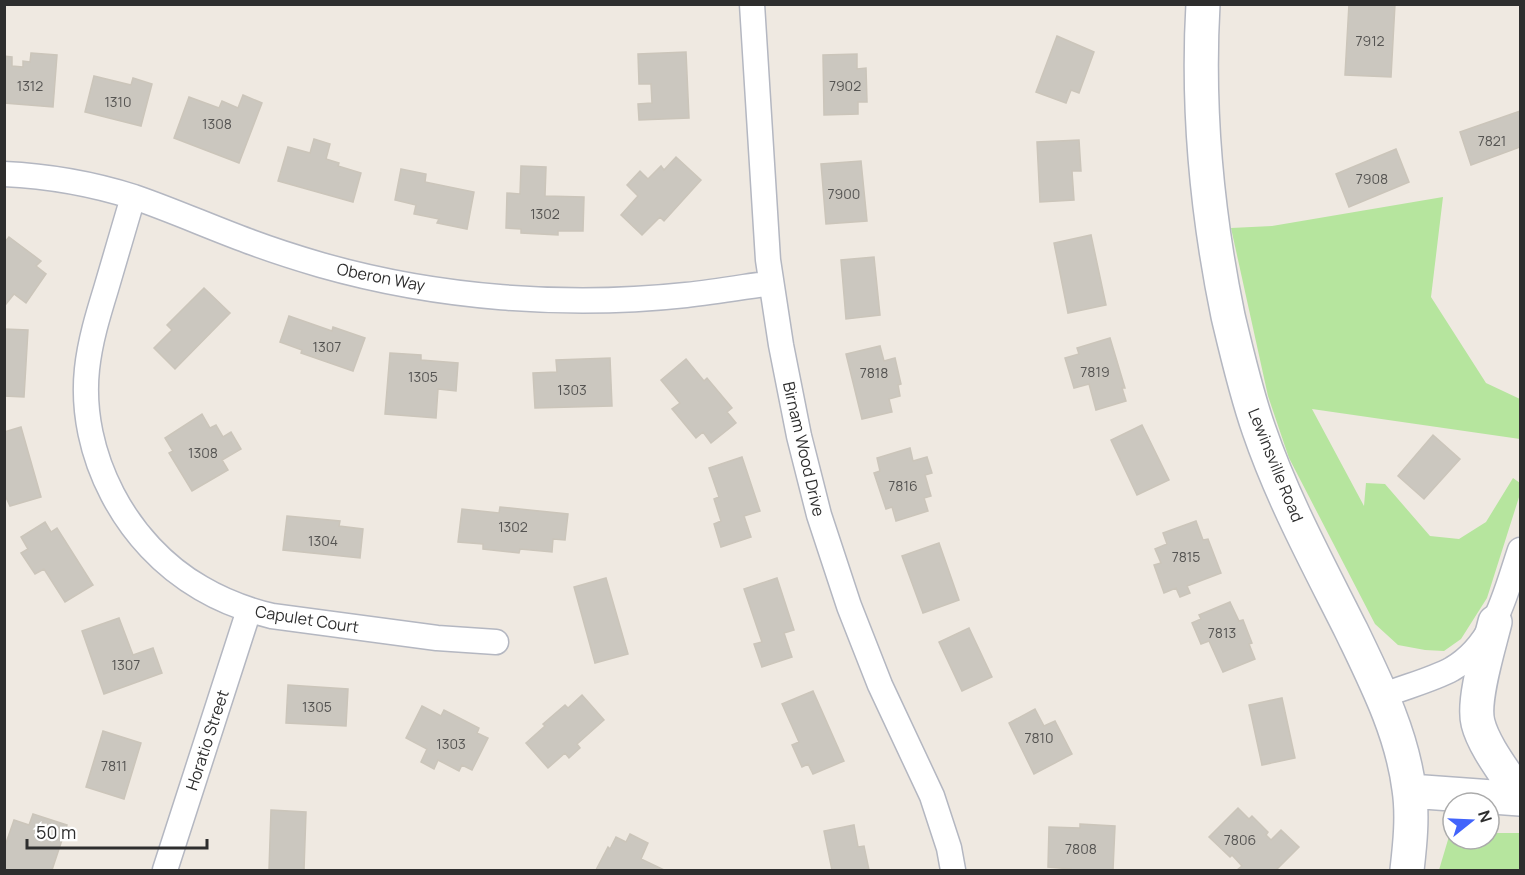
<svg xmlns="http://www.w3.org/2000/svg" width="1525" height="875" font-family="Manrope,sans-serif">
<rect width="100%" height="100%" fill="#efe9e1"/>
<path fill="#b6e59e" d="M 1443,197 L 1431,297 L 1486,383 L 1520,399 L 1520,439 L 1312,409 L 1364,506 L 1366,483 L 1385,484 L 1430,536 L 1459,539 L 1486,522 L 1513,478 L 1520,483 L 1520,494 L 1487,598 L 1461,639 L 1444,651 L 1425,650 L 1398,645 L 1375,624 L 1289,458 L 1268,396 L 1231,228 L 1272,226 Z
M 1450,833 L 1453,833 L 1453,839 L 1489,839 L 1489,833 L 1520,833 L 1520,870 L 1439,870 Z"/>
<path fill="#cbc7bf" stroke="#cbc5ba" stroke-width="1.5" d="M 1349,4 L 1395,4 L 1391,77 L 1345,75 Z
M 1057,36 L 1094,52 L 1079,93 L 1071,90 L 1066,103 L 1036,92 Z
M 686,52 L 689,118 L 639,120 L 638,104 L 652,103 L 651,84 L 639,84 L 638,54 Z
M 31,53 L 57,55 L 53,107 L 4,103 L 4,56 L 12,57 L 12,66 L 23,67 L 23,61 L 30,62 Z
M 857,54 L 857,69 L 866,68 L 867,102 L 858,102 L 858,114 L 824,115 L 823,55 Z
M 94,76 L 131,85 L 133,78 L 152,84 L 141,126 L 85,112 Z
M 243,95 L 262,103 L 239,163 L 174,138 L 189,97 L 219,108 L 222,101 L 238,108 Z
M 1520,111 L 1520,147 L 1471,165 L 1460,132 Z
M 314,139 L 330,144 L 326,159 L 339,163 L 338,166 L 361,173 L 353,202 L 278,181 L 288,147 L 310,153 Z
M 1079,140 L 1081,171 L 1072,171 L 1074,200 L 1040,202 L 1037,142 Z
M 1396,149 L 1409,182 L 1349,207 L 1336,174 Z
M 676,157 L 701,180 L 664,221 L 660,217 L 642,235 L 621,215 L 638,196 L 627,185 L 640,171 L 648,179 L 661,166 L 664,170 Z
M 861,161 L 867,221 L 826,224 L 821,164 Z
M 521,166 L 546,167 L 545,196 L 584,197 L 583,231 L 558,231 L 558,235 L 521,233 L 521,229 L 506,228 L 507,193 L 520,194 Z
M 401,169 L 426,174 L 425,182 L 474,192 L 467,229 L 437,223 L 439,219 L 414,214 L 416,205 L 395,200 Z
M 1091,235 L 1106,305 L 1068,313 L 1054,243 Z
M 9,237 L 41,261 L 36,266 L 46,274 L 26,303 L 14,294 L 6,304 L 4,303 L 4,243 Z
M 874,257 L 880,315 L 846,319 L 841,260 Z
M 204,288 L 230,313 L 175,369 L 154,348 L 172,330 L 167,325 Z
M 289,316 L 332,331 L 333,327 L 365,338 L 353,371 L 301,353 L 302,350 L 280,342 Z
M 4,329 L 28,330 L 24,397 L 4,396 Z
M 1110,338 L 1125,388 L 1122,388 L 1126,401 L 1096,410 L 1089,384 L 1074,388 L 1065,358 L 1079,354 L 1077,348 Z
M 880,346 L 884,361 L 895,358 L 901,384 L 898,385 L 900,396 L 889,399 L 892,412 L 862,419 L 846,354 Z
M 390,353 L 421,355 L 421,360 L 458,363 L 456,391 L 438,389 L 436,418 L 385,414 Z
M 610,358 L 612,406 L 535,408 L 533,373 L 557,372 L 556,360 Z
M 686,359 L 704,381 L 707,378 L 732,408 L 727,412 L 736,423 L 711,443 L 703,432 L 696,438 L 672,409 L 680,403 L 661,380 Z
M 202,414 L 210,428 L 216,425 L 223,437 L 231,432 L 241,449 L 222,460 L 228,470 L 192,491 L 169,453 L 173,451 L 165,438 Z
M 1142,425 L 1169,480 L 1137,495 L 1111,440 Z
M 21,427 L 41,497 L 10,506 L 4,493 L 4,432 Z
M 1433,435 L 1460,459 L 1424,499 L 1398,476 Z
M 910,448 L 913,461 L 927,457 L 932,473 L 925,475 L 931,496 L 924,498 L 928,511 L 896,521 L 892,507 L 886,509 L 874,473 L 880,471 L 877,458 Z
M 742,457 L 760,511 L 744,516 L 751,537 L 721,547 L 714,524 L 721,521 L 714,499 L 719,497 L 709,468 Z
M 500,507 L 568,514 L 565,540 L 553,539 L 552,552 L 520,549 L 519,553 L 483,549 L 483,544 L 458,542 L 462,509 L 499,513 Z
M 287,516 L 340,521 L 339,526 L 363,529 L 360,558 L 283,550 Z
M 1196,521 L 1203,540 L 1208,539 L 1221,573 L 1187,586 L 1190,593 L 1180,597 L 1176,588 L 1164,593 L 1154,565 L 1161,563 L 1155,549 L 1167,544 L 1163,533 Z
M 45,522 L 51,532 L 57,528 L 93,585 L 65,602 L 44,569 L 35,574 L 21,553 L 28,549 L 21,537 Z
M 939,543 L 959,600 L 923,613 L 902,556 Z
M 606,578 L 628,654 L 595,663 L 574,587 Z
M 777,578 L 794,630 L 784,633 L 792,657 L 762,667 L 754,644 L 762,642 L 744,589 Z
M 1230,602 L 1239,621 L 1243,620 L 1252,643 L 1249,644 L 1255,659 L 1223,672 L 1209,641 L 1201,644 L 1192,623 L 1201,619 L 1199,615 Z
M 119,618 L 133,655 L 153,648 L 162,673 L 104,694 L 82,631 Z
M 969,628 L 992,677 L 962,691 L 939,642 Z
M 288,685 L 348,689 L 346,726 L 286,723 Z
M 813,691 L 844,761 L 813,774 L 808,764 L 802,767 L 792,745 L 799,742 L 782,704 Z
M 582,695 L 604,720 L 577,744 L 580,748 L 569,758 L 565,753 L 548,768 L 526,743 L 545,726 L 543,724 L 565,705 L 568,708 Z
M 1282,698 L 1295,758 L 1262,765 L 1249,705 Z
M 422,706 L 441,716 L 444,710 L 479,728 L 477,733 L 488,738 L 472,770 L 462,765 L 459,771 L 438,760 L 434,769 L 421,762 L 427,749 L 406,738 Z
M 1035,709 L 1044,726 L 1055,721 L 1072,754 L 1034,774 L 1009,723 Z
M 103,731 L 141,743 L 124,799 L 86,787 Z
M 1238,808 L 1249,819 L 1252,816 L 1268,832 L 1266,835 L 1271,840 L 1281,830 L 1299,847 L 1276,870 L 1237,870 L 1242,866 L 1232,855 L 1230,857 L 1209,837 Z
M 271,810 L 306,812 L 304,870 L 269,870 Z
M 33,814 L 67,825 L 52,870 L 4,870 L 4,849 L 14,820 L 29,825 Z
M 1080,824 L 1115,826 L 1113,870 L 1071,870 L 1071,869 L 1048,867 L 1049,827 L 1080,828 Z
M 854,825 L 858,847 L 864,846 L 869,870 L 832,870 L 824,831 Z
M 630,834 L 648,843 L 641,859 L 664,870 L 596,870 L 608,847 L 610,849 L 616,837 L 626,842 Z"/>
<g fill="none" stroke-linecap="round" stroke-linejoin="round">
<defs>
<path id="street" d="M 752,4 L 768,260 L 781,345 L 799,436 L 819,515 L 849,606 L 880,685 L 932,796 L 949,848 L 953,870
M 4,174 C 47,176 93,184 134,197 C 172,210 210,227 248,241 C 272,250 297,258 321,265 C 437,298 566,308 686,295 C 714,292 743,287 771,283
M 133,197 C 124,228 115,258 106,289 C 98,315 90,341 87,369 C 78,454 126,545 201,588 C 223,601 247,610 272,616 L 437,638 L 496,642
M 1382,696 C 1404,687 1432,680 1452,669 C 1495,644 1505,594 1520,550
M 165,870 L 249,610"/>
<path id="secondary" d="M 1203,4 C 1197,108 1207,214 1228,316 C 1237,354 1246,393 1259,430 C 1283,500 1319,566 1352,632 C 1376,682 1402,733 1409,789 C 1413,815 1410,844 1407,870
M 1495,622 C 1489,647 1472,700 1478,723 C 1484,747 1507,775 1520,796
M 1410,791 L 1520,799"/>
</defs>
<use href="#street" stroke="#b4b7c1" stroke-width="27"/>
<use href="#secondary" stroke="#b4b7c1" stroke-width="36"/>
<use href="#street" stroke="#fff" stroke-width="24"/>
<use href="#secondary" stroke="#fff" stroke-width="33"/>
</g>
<g text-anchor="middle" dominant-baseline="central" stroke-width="4.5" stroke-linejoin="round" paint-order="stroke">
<g font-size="14" fill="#555452">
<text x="1370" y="40">7912</text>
<text x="30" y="85">1312</text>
<text x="845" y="85">7902</text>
<text x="118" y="101">1310</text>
<text x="217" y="123">1308</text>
<text x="1492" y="140">7821</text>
<text x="1372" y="178">7908</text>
<text x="844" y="193">7900</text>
<text x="545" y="213">1302</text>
<text x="327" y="346">1307</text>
<text x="1095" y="371">7819</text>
<text x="874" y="372">7818</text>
<text x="423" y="376">1305</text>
<text x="572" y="389">1303</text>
<text x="203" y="452">1308</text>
<text x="903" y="485">7816</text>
<text x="513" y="526">1302</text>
<text x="323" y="540">1304</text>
<text x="1186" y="556">7815</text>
<text x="1222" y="632">7813</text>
<text x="126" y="664">1307</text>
<text x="317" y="706">1305</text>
<text x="1039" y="737">7810</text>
<text x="451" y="743">1303</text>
<text x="114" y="765">7811</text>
<text x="1240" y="839">7806</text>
<text x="1081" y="848">7808</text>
</g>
<g font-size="16" fill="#2e2e2e" stroke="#fff">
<text transform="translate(381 277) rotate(11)">Oberon Way</text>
<text transform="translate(804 449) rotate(77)">Birnam Wood Drive</text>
<text transform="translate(1276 465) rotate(68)">Lewinsville Road</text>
<text transform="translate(307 619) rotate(9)">Capulet Court</text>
<text transform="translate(207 740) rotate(-72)">Horatio Street</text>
</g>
</g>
<rect width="1525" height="875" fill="none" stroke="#2e2e2e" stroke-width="12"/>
<g transform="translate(1471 821) rotate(72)"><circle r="28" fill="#ffffff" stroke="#ababab" stroke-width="1.5"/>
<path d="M0-4.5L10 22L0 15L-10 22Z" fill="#4264fb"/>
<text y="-9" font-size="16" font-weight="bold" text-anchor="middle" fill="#2e2e2e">N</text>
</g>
<path d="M27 839v9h180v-9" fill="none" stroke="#2e2e2e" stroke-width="3"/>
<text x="36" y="839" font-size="18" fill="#2e2e2e" stroke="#ffffff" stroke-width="4.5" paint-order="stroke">50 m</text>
</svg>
